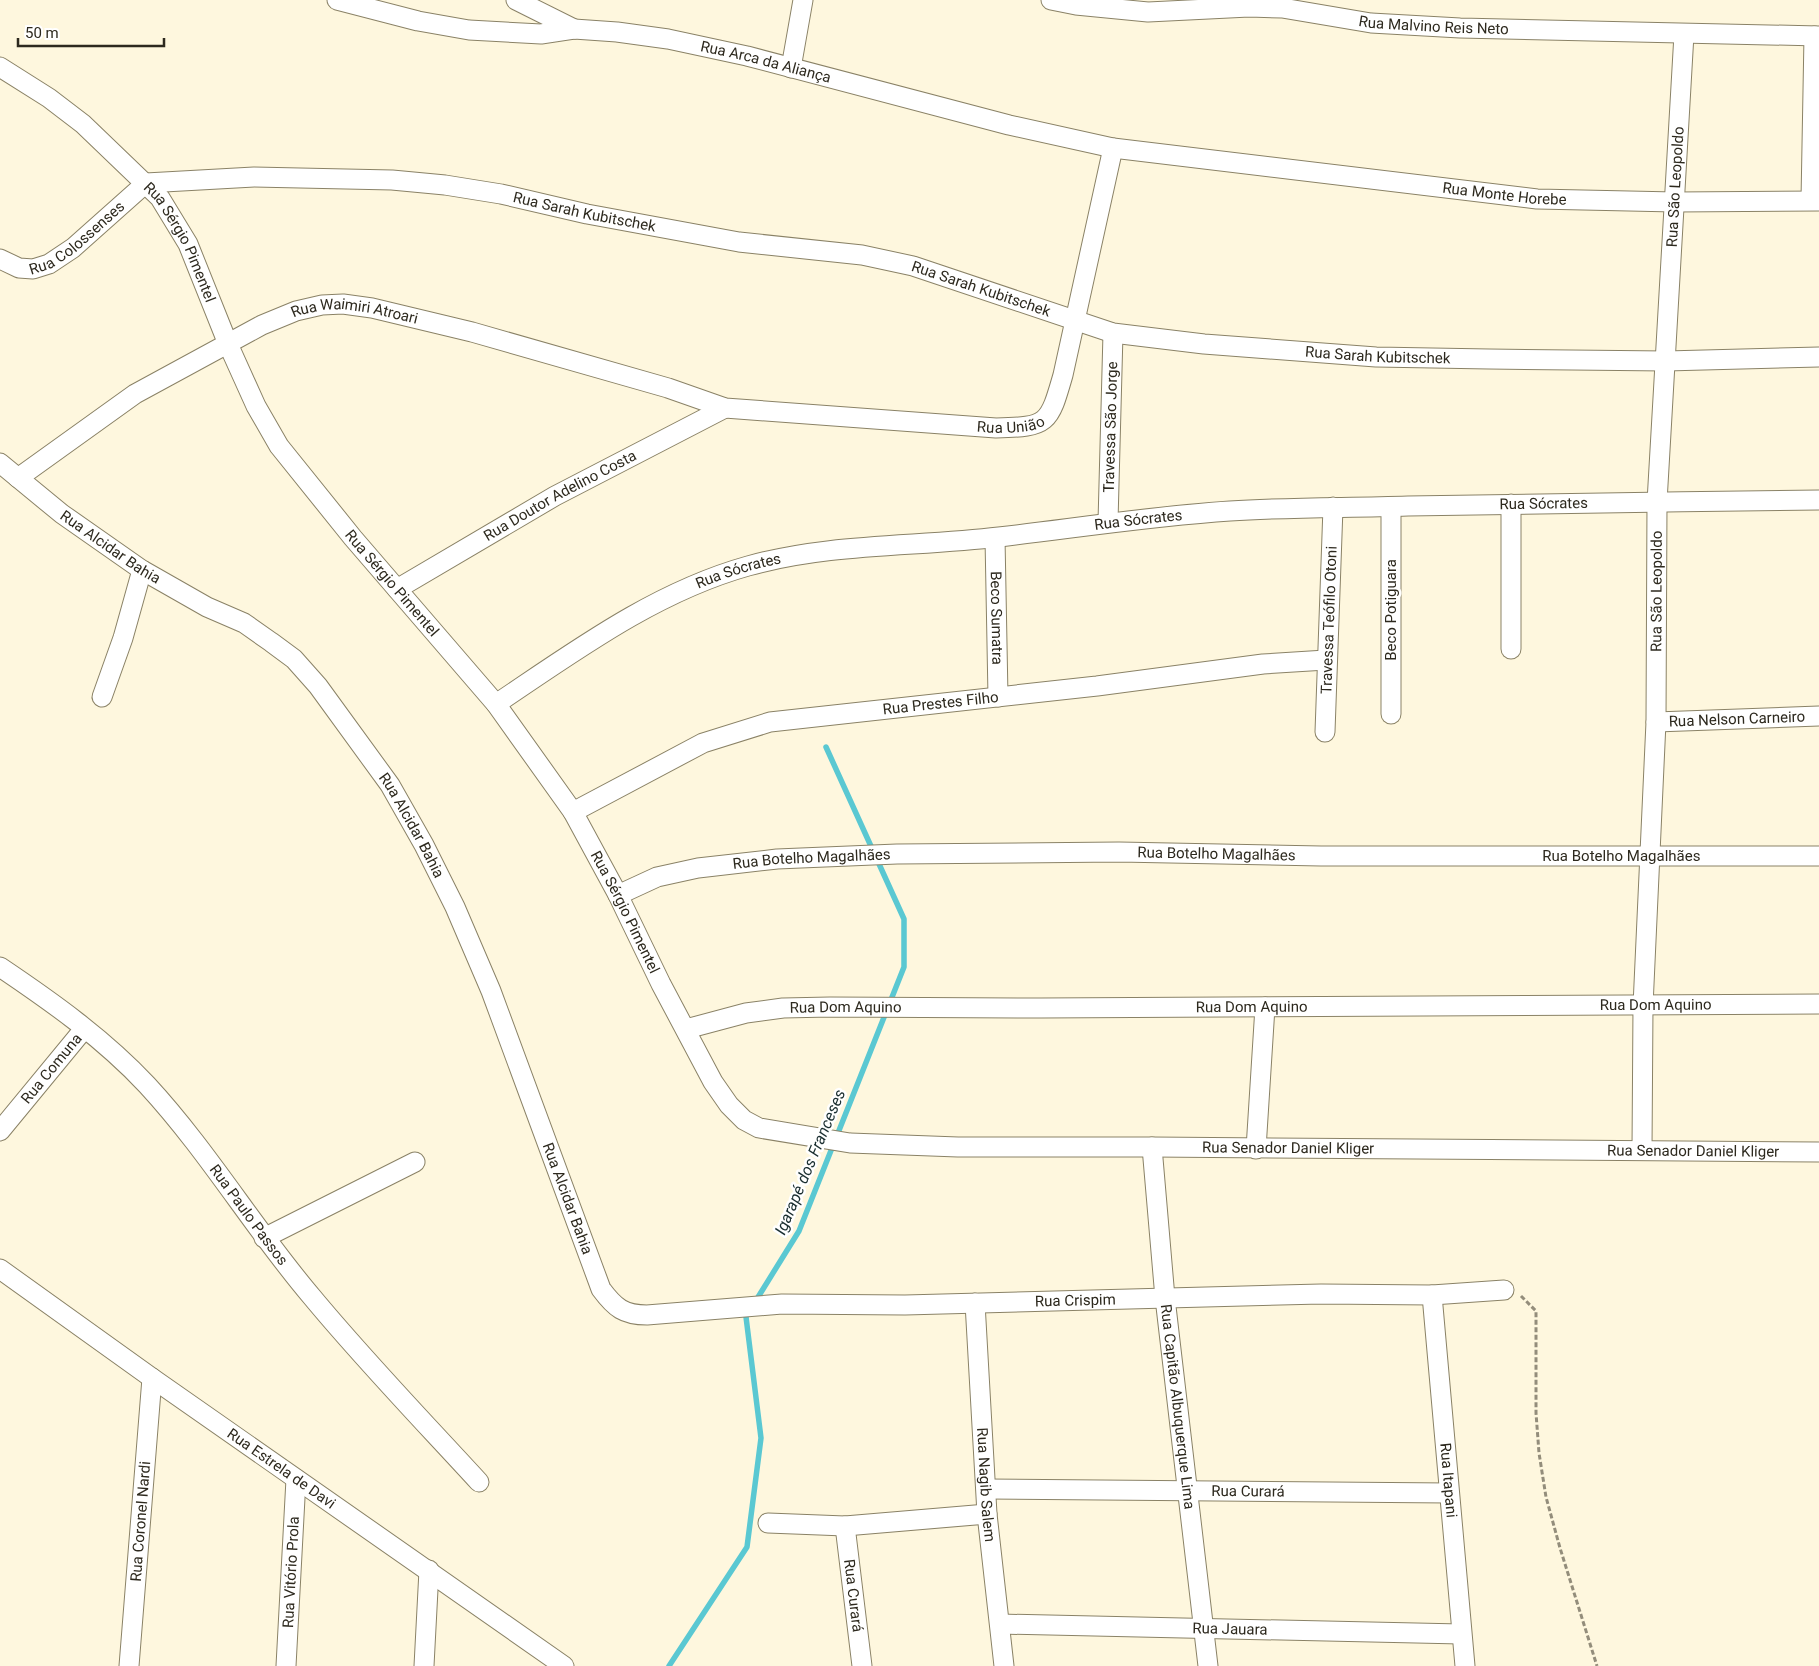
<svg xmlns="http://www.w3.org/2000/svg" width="1819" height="1666" font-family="Roboto,sans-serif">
<rect width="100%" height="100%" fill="#fef7de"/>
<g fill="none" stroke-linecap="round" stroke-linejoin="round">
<path stroke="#5ac8d2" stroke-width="5.5" d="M 755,1302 L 799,1231 L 904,967 L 904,919 L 826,747
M 669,1666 L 747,1547 L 761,1438 L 746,1317 L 750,1310"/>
<defs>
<g id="street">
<path id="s1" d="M 337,0 L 418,21 L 469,30 L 541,34 L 574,29 L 617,32 L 668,39 L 747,56 L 1009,125 L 1113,148 L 1537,199 L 1675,202 L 1819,201"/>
<path d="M 516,0 L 574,29"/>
<path id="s2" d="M 1051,0 L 1076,5 L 1148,12 L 1249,7 L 1282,8 L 1371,23 L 1460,28 L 1819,36"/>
<path id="s3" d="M 0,67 L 49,98 L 83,124 L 160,198 L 188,244 L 228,344 L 256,406 L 279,446 L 353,538 L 496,704 L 573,812 L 618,895 L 661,984 L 713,1082 L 729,1105 L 744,1120 L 759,1128 L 850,1143 L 958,1147 L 1152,1147 L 1819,1152"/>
<path d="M 791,68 L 803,0"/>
<path d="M 1811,200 L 1814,36"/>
<path id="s4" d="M 0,259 L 19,268 L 33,269 L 49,264 L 73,248 L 146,183 L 254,177 L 392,180 L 445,185 L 501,194 L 587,214 L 739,242 L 862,255 L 913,266 L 1113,333 L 1204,344 L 1376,357 L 1489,359 L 1666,361 L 1819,357"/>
<path id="s5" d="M 0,463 L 62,514 L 142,570 L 207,607 L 244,623 L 271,642 L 294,659 L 318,686 L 390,785 L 424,845 L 455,907 L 491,991 L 601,1289 C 615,1308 624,1315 647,1315 L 782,1304 L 905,1305 L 1321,1294 L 1432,1295 L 1504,1290"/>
<path id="s6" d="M 18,478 L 135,394 L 262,325 L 296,311 L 322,305 L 343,304 L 372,308 L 472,332 L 668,388 L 725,408 L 996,428 C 1048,427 1049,424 1063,375 L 1113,148"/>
<path id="s7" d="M 1108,522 L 1113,333"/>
<path id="s8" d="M 995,538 L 998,697"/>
<path id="s9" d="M 397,589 L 555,496 L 725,408"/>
<path d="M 1511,649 L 1511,504"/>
<path d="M 102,697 L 123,638 L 142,570"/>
<path id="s10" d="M 496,704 C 575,651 655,592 748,566 C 830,543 915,547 999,537 C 1076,528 1153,516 1230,511 C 1289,507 1349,508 1408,506 C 1545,503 1682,502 1819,500"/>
<path d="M 1391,714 L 1391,507"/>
<path id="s11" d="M 1656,722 L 1819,716"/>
<path id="s12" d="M 1325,732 L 1333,507"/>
<path id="s13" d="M 573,812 L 703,743 L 770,722 L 1097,686 L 1263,664 L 1326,660"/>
<path id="s14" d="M 618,895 L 657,877 L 698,868 L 777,859 L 897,854 L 1119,852 L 1321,856 L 1819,856"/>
<path id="s15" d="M 0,967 C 52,1002 104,1039 147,1085 C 208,1151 254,1229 312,1297 C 365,1361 423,1421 479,1482"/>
<path id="s16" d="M 686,1029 L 746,1013 L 783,1008 L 830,1007 L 1041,1008 L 1819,1004"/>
<path id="s17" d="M 0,1131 L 84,1029"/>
<path id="s18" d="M 1152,1147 L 1165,1298 L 1208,1666"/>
<path d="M 1256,1149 L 1265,1007"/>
<path id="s19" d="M 1642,1150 L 1643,1006 L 1656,722 L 1657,502 L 1684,34"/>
<path d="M 264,1238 L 415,1162"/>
<path id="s20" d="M 0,1269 L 152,1378 L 564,1666"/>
<path id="s21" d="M 1432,1295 L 1465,1666"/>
<path id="s22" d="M 975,1303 L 987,1514 L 1004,1666"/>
<path id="s23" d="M 987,1489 L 1449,1493"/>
<path d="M 768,1523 L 845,1526 L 987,1514"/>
<path id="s24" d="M 845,1526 L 862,1666"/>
<path id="s25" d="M 1000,1624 L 1461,1634"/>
<path id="s26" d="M 129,1666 L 152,1378"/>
<path id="s27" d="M 286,1666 L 296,1479"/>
<path d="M 424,1666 L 429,1570"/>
</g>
</defs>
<use href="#street" stroke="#8a8266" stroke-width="21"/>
<path stroke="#938d7b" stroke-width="3" stroke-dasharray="5 2.5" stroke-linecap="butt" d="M 1521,1296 L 1536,1311 L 1536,1413 L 1539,1453 L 1546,1497 L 1560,1548 L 1597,1666"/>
<use href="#street" stroke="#fff" stroke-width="19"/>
</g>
<g text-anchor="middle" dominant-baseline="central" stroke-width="5" stroke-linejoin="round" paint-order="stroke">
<g font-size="15" fill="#2d291e" stroke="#fff">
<text stroke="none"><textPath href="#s2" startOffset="385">Rua Malvino Reis Neto</textPath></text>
<text stroke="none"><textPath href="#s1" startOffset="436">Rua Arca da Aliança</textPath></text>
<text stroke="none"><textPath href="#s19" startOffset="964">Rua São Leopoldo</textPath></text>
<text stroke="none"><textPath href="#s1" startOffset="1188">Rua Monte Horebe</textPath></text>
<text stroke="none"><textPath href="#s4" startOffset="620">Rua Sarah Kubitschek</textPath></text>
<text stroke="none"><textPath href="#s4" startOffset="89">Rua Colossenses</textPath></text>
<text stroke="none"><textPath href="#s3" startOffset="256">Rua Sérgio Pimentel</textPath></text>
<text stroke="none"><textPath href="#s4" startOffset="1025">Rua Sarah Kubitschek</textPath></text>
<text stroke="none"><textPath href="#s6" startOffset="385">Rua Waimiri Atroari</textPath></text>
<text stroke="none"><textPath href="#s4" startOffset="1430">Rua Sarah Kubitschek</textPath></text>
<text stroke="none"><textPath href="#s6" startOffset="1056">Rua União</textPath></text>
<text stroke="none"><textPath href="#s7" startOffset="95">Travessa São Jorge</textPath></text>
<text stroke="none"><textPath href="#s9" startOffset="188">Rua Doutor Adelino Costa</textPath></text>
<text stroke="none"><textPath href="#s10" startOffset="1088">Rua Sócrates</textPath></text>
<text stroke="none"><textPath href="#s10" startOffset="682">Rua Sócrates</textPath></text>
<text stroke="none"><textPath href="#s5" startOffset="139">Rua Alcidar Bahia</textPath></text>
<text stroke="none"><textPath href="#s10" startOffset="278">Rua Sócrates</textPath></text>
<text stroke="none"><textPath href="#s3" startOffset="661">Rua Sérgio Pimentel</textPath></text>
<text stroke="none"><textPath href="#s19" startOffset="559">Rua São Leopoldo</textPath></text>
<text transform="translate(1391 610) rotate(-90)">Beco Potiguara</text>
<text stroke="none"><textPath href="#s8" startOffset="80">Beco Sumatra</textPath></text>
<text stroke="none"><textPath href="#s12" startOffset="112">Travessa Teófilo Otoni</textPath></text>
<text stroke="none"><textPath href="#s13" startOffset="389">Rua Prestes Filho</textPath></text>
<text stroke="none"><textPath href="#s11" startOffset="81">Rua Nelson Carneiro</textPath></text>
<text stroke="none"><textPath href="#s5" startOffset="559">Rua Alcidar Bahia</textPath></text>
<text stroke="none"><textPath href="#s14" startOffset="604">Rua Botelho Magalhães</textPath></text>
<text stroke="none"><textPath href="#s14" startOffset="1009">Rua Botelho Magalhães</textPath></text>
<text stroke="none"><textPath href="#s14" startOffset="199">Rua Botelho Magalhães</textPath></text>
<text stroke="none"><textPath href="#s3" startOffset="1066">Rua Sérgio Pimentel</textPath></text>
<text stroke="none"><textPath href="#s16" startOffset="972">Rua Dom Aquino</textPath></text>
<text stroke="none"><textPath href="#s16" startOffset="568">Rua Dom Aquino</textPath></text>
<text stroke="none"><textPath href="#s16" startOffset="162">Rua Dom Aquino</textPath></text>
<text stroke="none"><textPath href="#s17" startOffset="81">Rua Comuna</textPath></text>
<text stroke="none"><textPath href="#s3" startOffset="1854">Rua Senador Daniel Kliger</textPath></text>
<text stroke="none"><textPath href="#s3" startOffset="2259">Rua Senador Daniel Kliger</textPath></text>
<text stroke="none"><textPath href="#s5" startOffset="964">Rua Alcidar Bahia</textPath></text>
<text stroke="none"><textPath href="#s15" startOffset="354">Rua Paulo Passos</textPath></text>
<text stroke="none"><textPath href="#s5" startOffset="1545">Rua Crispim</textPath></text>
<text stroke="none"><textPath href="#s18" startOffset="261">Rua Capitão Albuquerque Lima</textPath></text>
<text stroke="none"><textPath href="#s20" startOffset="345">Rua Estrela de Davi</textPath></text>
<text stroke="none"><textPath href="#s21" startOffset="186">Rua Itapani</textPath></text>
<text stroke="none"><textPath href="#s22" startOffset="182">Rua Nagib Salem</textPath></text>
<text stroke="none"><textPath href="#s23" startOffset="261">Rua Curará</textPath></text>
<text stroke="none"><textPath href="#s26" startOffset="145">Rua Coronel Nardi</textPath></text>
<text stroke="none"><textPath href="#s27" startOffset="94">Rua Vitório Prola</textPath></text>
<text stroke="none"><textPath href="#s24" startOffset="70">Rua Curará</textPath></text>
<text stroke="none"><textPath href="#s25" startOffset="230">Rua Jauara</textPath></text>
</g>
<g font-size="16" font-style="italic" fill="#192d2f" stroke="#fff">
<text transform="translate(810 1162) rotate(-67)">Igarapé dos Franceses</text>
</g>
</g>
<path d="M18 38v8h146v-8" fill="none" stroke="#2d291e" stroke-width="2.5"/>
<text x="25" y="38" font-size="15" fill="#2d291e" stroke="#ffffff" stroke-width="4" paint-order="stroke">50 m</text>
</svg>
